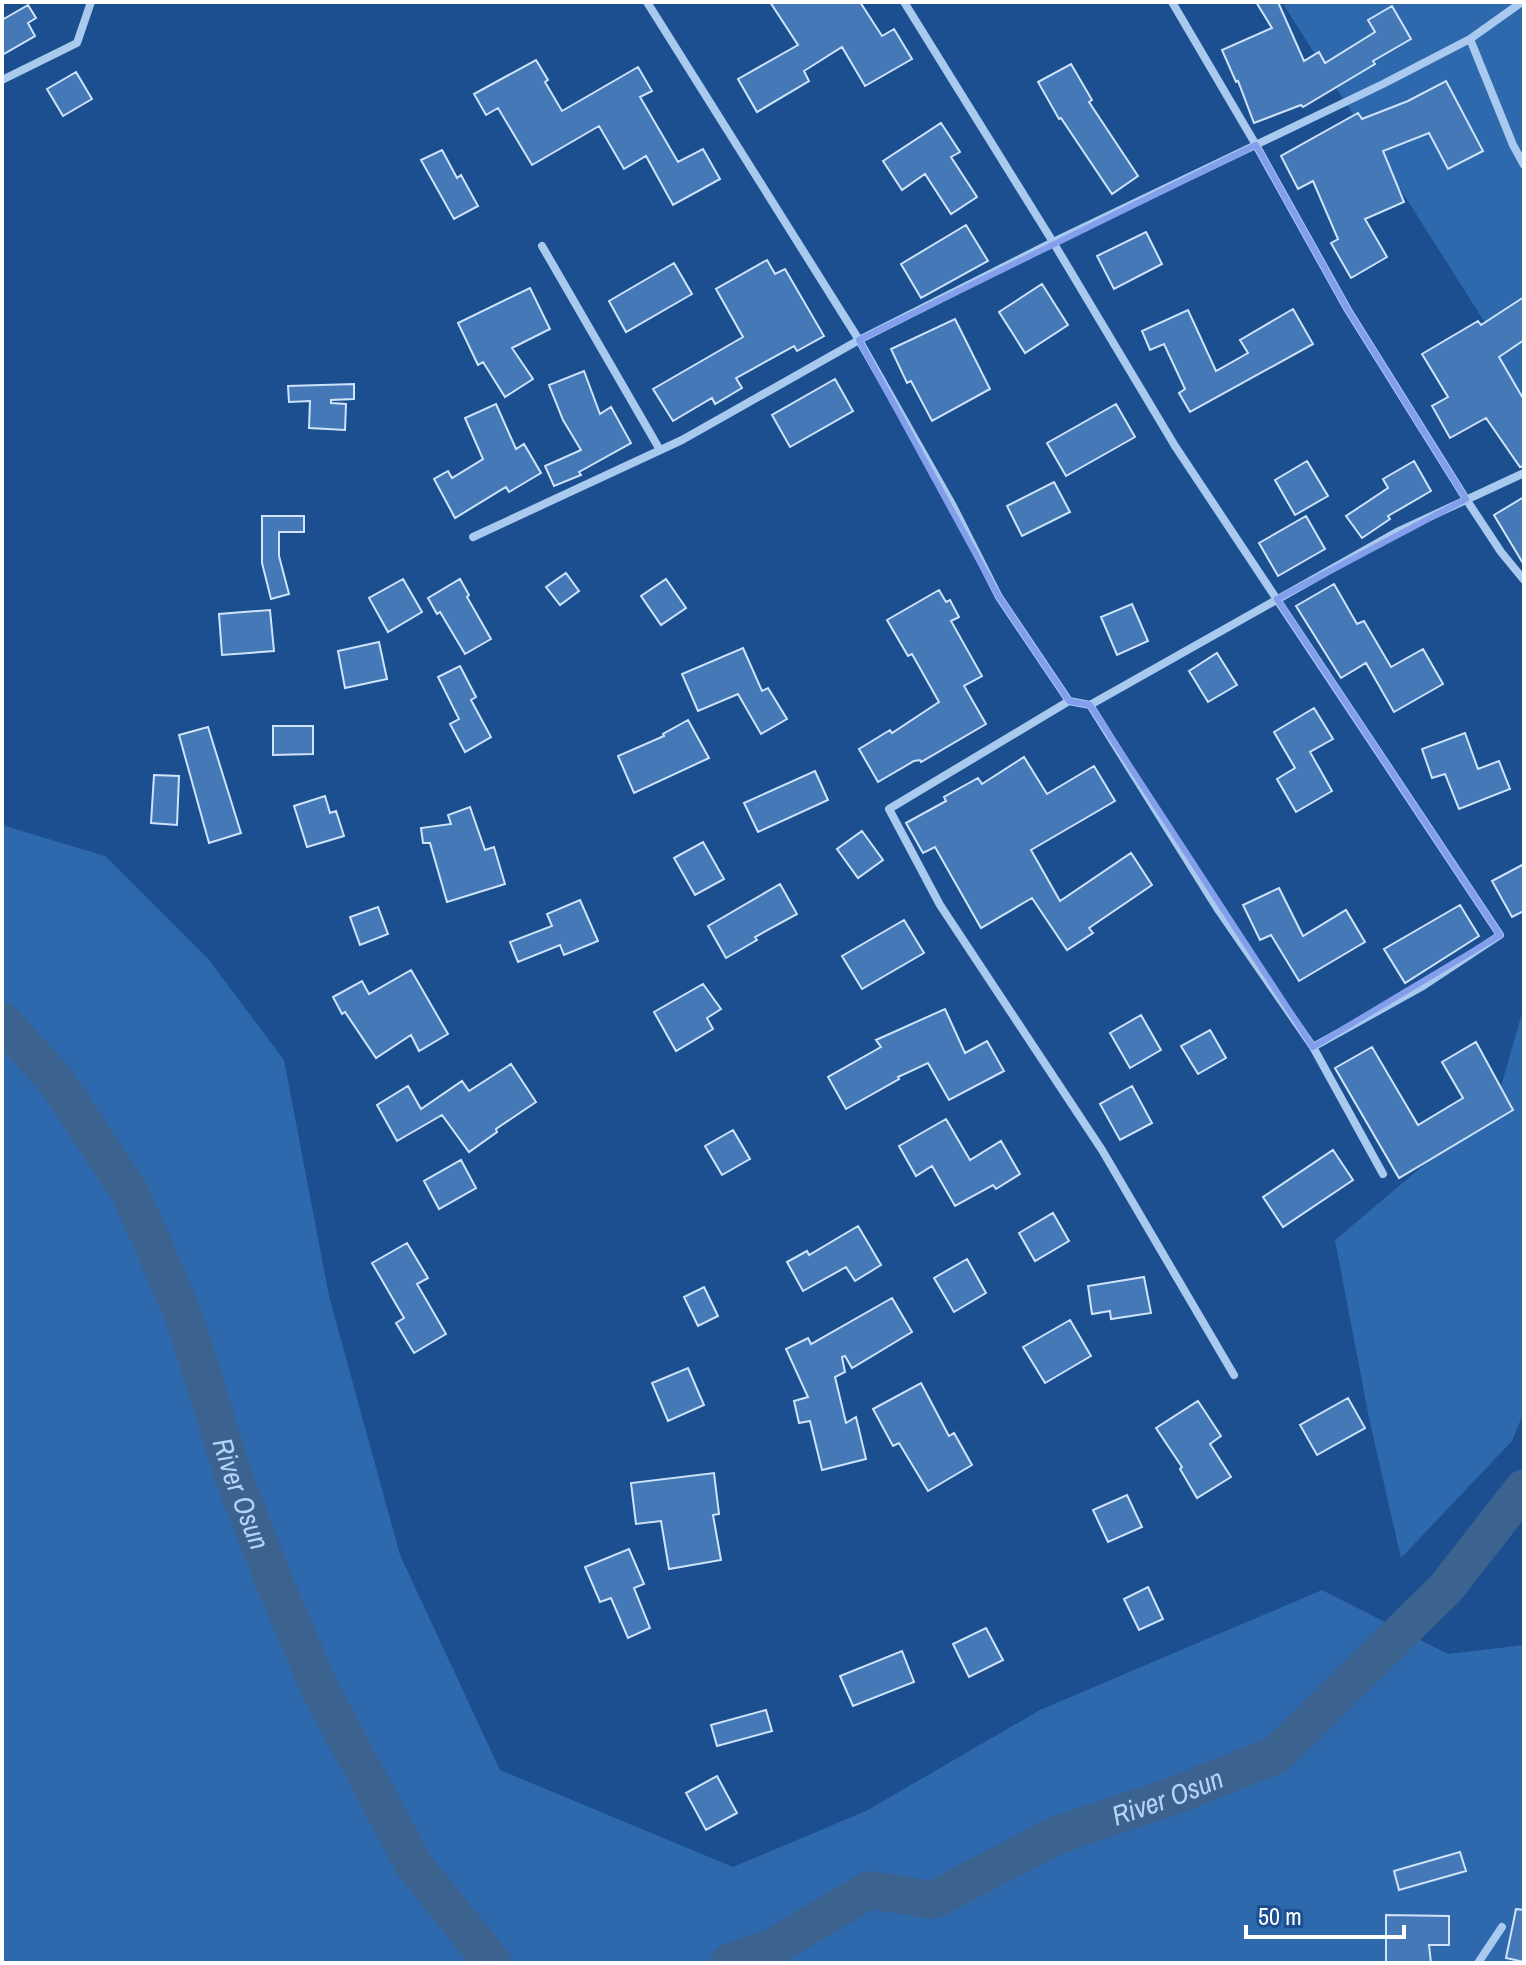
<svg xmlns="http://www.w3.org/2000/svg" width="1526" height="1965" font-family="'Archivo Narrow',sans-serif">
<rect width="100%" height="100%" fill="#1b4f8f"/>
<path fill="#2e69ad" d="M 1282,2 L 1524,2 L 1524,426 L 1487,326 Z
M 2,825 L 105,856 L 209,960 L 284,1060 L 329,1296 L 400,1555 L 500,1770 L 733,1867 L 866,1811 L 1040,1710 L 1322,1590 L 1448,1654 L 1524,1645 L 1524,1963 L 2,1963 Z
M 1524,1006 L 1524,1412 L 1512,1441 L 1401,1558 L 1369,1418 L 1335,1240 L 1496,1104 Z"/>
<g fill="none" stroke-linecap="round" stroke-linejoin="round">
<g stroke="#3c6290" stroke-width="38">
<path id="s1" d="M 2,1021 L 57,1082 L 131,1194 L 185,1319 L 234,1478 L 273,1579 L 321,1691 L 414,1865 L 493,1963"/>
<path id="s2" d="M 729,1963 L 771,1948 L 869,1890 L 933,1900 L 1055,1836 L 1171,1797 L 1276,1755 L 1446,1588 L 1524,1488"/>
</g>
</g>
<path fill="#4478b7" stroke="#cfe3fa" stroke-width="2" d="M 770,2 L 860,2 L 882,36 L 894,29 L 912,59 L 865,86 L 842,47 L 804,71 L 809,81 L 757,112 L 738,79 L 798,45 Z
M 1256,2 L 1278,2 L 1304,61 L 1319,52 L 1325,63 L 1375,32 L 1368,20 L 1392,6 L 1411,39 L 1373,61 L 1375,64 L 1303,107 L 1301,105 L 1254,123 L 1238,81 L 1236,82 L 1222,50 L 1272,28 Z
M 28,5 L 36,18 L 28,23 L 35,36 L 2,55 L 2,20 Z
M 536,60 L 548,80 L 545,82 L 562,111 L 638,67 L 652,91 L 640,97 L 678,162 L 703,149 L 720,179 L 673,205 L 646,156 L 624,169 L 599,126 L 532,165 L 498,108 L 486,115 L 474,94 Z
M 1071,64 L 1092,100 L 1089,102 L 1138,176 L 1112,194 L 1061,118 L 1059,119 L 1038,82 Z
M 76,72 L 92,99 L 63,116 L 47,89 Z
M 1446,81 L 1483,151 L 1448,169 L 1429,133 L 1383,151 L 1404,202 L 1365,219 L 1387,257 L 1351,278 L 1331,243 L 1338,239 L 1313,181 L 1298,189 L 1281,156 L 1358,113 L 1362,119 L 1408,101 Z
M 941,123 L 960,152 L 951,157 L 977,197 L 951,214 L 925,174 L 902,190 L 883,161 Z
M 442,150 L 457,178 L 461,175 L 478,206 L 454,219 L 421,160 Z
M 966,225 L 988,261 L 921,298 L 901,264 Z
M 1146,232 L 1162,264 L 1114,289 L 1097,256 Z
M 767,260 L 775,274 L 785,269 L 824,336 L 797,351 L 794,346 L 736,378 L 742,388 L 715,404 L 712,398 L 673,421 L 653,389 L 743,337 L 716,289 Z
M 674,263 L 692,294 L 626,332 L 609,301 Z
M 1042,284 L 1068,325 L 1025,353 L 999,312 Z
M 530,288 L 550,329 L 512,348 L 533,379 L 505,397 L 483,362 L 478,365 L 458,323 Z
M 1524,297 L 1524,340 L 1499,357 L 1524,400 L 1524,466 L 1520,467 L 1486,418 L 1450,438 L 1432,406 L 1448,397 L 1422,354 L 1478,321 L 1481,325 Z
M 1293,309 L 1313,344 L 1190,412 L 1179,393 L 1185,389 L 1164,344 L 1150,350 L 1142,331 L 1188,310 L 1216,371 L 1248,353 L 1240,340 Z
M 955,319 L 990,389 L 932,421 L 911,381 L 907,383 L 891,349 Z
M 584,371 L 600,414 L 611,407 L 631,443 L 579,472 L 581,475 L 554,486 L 545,466 L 581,450 L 563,420 L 549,385 Z
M 835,379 L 853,411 L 790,447 L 772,415 Z
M 354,384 L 354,399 L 331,400 L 331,403 L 346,404 L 345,430 L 309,428 L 310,401 L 289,402 L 288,386 Z
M 496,404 L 516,449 L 524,444 L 541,473 L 509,492 L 506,487 L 455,518 L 434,479 L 448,471 L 452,478 L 483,459 L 465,418 Z
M 1116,404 L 1135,437 L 1066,476 L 1047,443 Z
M 1307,461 L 1328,496 L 1295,515 L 1275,480 Z
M 1414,461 L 1431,491 L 1388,516 L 1390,519 L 1362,538 L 1346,516 L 1388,488 L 1383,479 Z
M 1054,482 L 1070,512 L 1022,536 L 1007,506 Z
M 1524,497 L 1524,565 L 1494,515 Z
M 262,516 L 304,516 L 304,532 L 279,532 L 279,556 L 289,594 L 271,599 L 262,563 Z
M 1306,516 L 1325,549 L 1278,576 L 1259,543 Z
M 566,573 L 579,591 L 560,605 L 546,587 Z
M 403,579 L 422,612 L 388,632 L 369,598 Z
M 460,579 L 469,595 L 467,597 L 491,639 L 465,654 L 440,612 L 437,614 L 428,598 Z
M 666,579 L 686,608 L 661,625 L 641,596 Z
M 1334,584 L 1357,624 L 1364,621 L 1391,667 L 1423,649 L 1443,684 L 1394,712 L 1366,663 L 1341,678 L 1296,606 Z
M 939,590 L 946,602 L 950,600 L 959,617 L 951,621 L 982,676 L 964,686 L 986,724 L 921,762 L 920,760 L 914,761 L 878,782 L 859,749 L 890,730 L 892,733 L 939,702 L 912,654 L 908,656 L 887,620 Z
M 1132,604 L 1148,641 L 1117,655 L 1101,617 Z
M 270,610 L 274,651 L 222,655 L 219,614 Z
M 379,642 L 387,679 L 345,688 L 338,651 Z
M 743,648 L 762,691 L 768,688 L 787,719 L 761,734 L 738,694 L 698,711 L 682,674 Z
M 1217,653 L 1237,685 L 1208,702 L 1189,671 Z
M 460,666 L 476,697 L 471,700 L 491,737 L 465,752 L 450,724 L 459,719 L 438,677 Z
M 1314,708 L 1333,739 L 1310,752 L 1332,791 L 1296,812 L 1277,779 L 1295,768 L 1274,732 Z
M 688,720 L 709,758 L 634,793 L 618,756 L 664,736 L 663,734 Z
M 273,726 L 313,726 L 313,754 L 273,755 Z
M 208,727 L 241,833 L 209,843 L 179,735 Z
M 1465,733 L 1478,769 L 1499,761 L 1510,789 L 1459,809 L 1445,774 L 1432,778 L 1422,749 Z
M 1024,757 L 1047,794 L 1094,766 L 1115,801 L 1031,850 L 1060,901 L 1131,853 L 1152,885 L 1089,928 L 1093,933 L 1067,950 L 1032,898 L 981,928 L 935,847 L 923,853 L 906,823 L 946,801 L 944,797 L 978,778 L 982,784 Z
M 815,771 L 828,800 L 758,832 L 744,803 Z
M 154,775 L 179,776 L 177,825 L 151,823 Z
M 325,796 L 330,813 L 336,811 L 344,836 L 307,847 L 294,806 Z
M 470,807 L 485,850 L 494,847 L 505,884 L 447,902 L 430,843 L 423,843 L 421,828 L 451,824 L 448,815 Z
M 862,831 L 883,860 L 858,878 L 837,849 Z
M 703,842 L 724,879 L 695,895 L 674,858 Z
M 1524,864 L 1524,911 L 1512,917 L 1492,881 Z
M 780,884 L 797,914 L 755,937 L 757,940 L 726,958 L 708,926 Z
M 1279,888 L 1303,936 L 1346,910 L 1365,942 L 1299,981 L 1271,935 L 1260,940 L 1243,905 Z
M 580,900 L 598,941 L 564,955 L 560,945 L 518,962 L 510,942 L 552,926 L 547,914 Z
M 1460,905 L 1479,936 L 1405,983 L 1384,949 Z
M 378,907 L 388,934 L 360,945 L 350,917 Z
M 904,920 L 924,953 L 862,989 L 842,956 Z
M 411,970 L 448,1034 L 419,1051 L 411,1035 L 376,1058 L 345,1012 L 342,1014 L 333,997 L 362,981 L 369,994 Z
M 703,984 L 721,1009 L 707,1018 L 713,1029 L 676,1051 L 654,1012 Z
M 945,1009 L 965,1053 L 987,1041 L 1004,1071 L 949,1100 L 928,1063 L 898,1077 L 899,1079 L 846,1109 L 828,1077 L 881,1047 L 876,1040 Z
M 1141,1015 L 1161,1050 L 1130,1068 L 1110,1033 Z
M 1210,1030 L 1226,1058 L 1198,1074 L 1181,1046 Z
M 1476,1042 L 1513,1110 L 1399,1178 L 1335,1068 L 1372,1047 L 1418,1125 L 1463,1098 L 1442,1062 Z
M 511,1064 L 536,1102 L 496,1129 L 497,1132 L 469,1152 L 442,1115 L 397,1141 L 377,1105 L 408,1086 L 421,1109 L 462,1081 L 469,1091 Z
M 1132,1086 L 1152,1123 L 1120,1140 L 1100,1104 Z
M 946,1119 L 970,1160 L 1001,1141 L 1020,1174 L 996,1189 L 993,1185 L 955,1206 L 932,1166 L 916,1176 L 899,1146 Z
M 733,1130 L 750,1159 L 722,1175 L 705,1146 Z
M 1333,1150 L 1353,1180 L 1283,1227 L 1263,1197 Z
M 461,1160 L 476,1188 L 439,1209 L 424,1181 Z
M 1053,1213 L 1069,1241 L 1035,1261 L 1019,1233 Z
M 858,1226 L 881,1265 L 855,1281 L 846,1267 L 803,1291 L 787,1262 L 807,1251 L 809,1255 Z
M 407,1243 L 428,1278 L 417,1284 L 446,1334 L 414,1353 L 396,1323 L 404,1318 L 372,1263 Z
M 967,1259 L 986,1293 L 954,1312 L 934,1278 Z
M 1144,1277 L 1151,1313 L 1111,1319 L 1110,1311 L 1092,1314 L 1088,1286 Z
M 704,1287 L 718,1316 L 698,1326 L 684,1297 Z
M 892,1298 L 912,1332 L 852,1368 L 845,1356 L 842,1357 L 845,1372 L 835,1377 L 846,1423 L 856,1417 L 866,1459 L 822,1470 L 810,1421 L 799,1423 L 794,1401 L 808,1397 L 786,1349 L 808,1338 L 811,1344 Z
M 1070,1320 L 1091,1356 L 1045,1383 L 1023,1347 Z
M 688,1368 L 704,1405 L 668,1421 L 652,1383 Z
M 921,1383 L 949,1436 L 954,1433 L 972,1465 L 928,1491 L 899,1443 L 893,1446 L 873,1409 Z
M 1348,1398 L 1365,1428 L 1317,1455 L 1300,1425 Z
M 1198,1401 L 1221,1436 L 1210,1444 L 1231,1477 L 1197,1498 L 1180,1469 L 1182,1467 L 1156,1428 Z
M 714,1473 L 719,1514 L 713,1515 L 721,1560 L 669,1569 L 661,1521 L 636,1524 L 631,1483 Z
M 1127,1495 L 1142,1527 L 1108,1542 L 1093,1510 Z
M 629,1549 L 644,1584 L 634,1588 L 650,1628 L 628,1638 L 611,1598 L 600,1602 L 585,1567 Z
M 1148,1587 L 1163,1619 L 1139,1630 L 1124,1599 Z
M 986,1628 L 1003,1660 L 969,1677 L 953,1644 Z
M 902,1651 L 914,1682 L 853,1706 L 840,1676 Z
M 766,1710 L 772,1731 L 717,1746 L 711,1725 Z
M 717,1776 L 737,1813 L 706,1830 L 686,1793 Z
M 1460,1852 L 1466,1871 L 1399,1890 L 1394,1871 Z
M 1516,1909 L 1524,1910 L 1524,1962 L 1506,1958 Z
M 1386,1915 L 1449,1916 L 1449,1945 L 1429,1945 L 1431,1963 L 1386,1963 Z"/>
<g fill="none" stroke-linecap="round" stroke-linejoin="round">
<path stroke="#a9c9ee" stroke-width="8" d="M 647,2 L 859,340 L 953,506 L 999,597 L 1069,701
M 904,2 L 1053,242 L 1175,446 L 1500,935 L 1423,986 L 1313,1047
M 1172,2 L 1256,145 L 1348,310 L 1466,499 L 1501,552 L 1524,580
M 1470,39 L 1513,145 L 1524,165
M 2,80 L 77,43 L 91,2
M 542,246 L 660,450
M 473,537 L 682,440 L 859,340 L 1053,242 L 1383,84 L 1470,39 L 1522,2
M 1090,705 L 1397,532 L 1524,473
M 1234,1375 L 1102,1150 L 940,905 L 889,809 L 1069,701 L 1090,705 L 1217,908 L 1313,1047 L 1383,1174
M 1478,1963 L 1502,1927"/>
</g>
<path fill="none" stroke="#839eea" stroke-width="6" stroke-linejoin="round" d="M 1256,145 L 1348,310 L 1466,499 L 1277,599 L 1500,935 L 1313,1047 L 1090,705 L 1069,701 L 999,597 L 859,340 Z"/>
<g text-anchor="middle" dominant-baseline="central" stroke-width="7" stroke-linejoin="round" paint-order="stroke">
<g font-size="28" font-style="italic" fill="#b5d3f5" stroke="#1b4f8f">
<text stroke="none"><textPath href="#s1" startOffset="536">River Osun</textPath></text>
<text stroke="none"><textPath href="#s2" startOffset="480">River Osun</textPath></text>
</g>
</g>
<rect width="1526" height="1965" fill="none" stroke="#ffffff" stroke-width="8"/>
<path d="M1246 1925v12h158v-12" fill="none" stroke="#ffffff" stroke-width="4"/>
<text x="1258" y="1925" font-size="24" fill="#ffffff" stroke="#1b4f8f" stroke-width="6" paint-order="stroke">50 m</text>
</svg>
